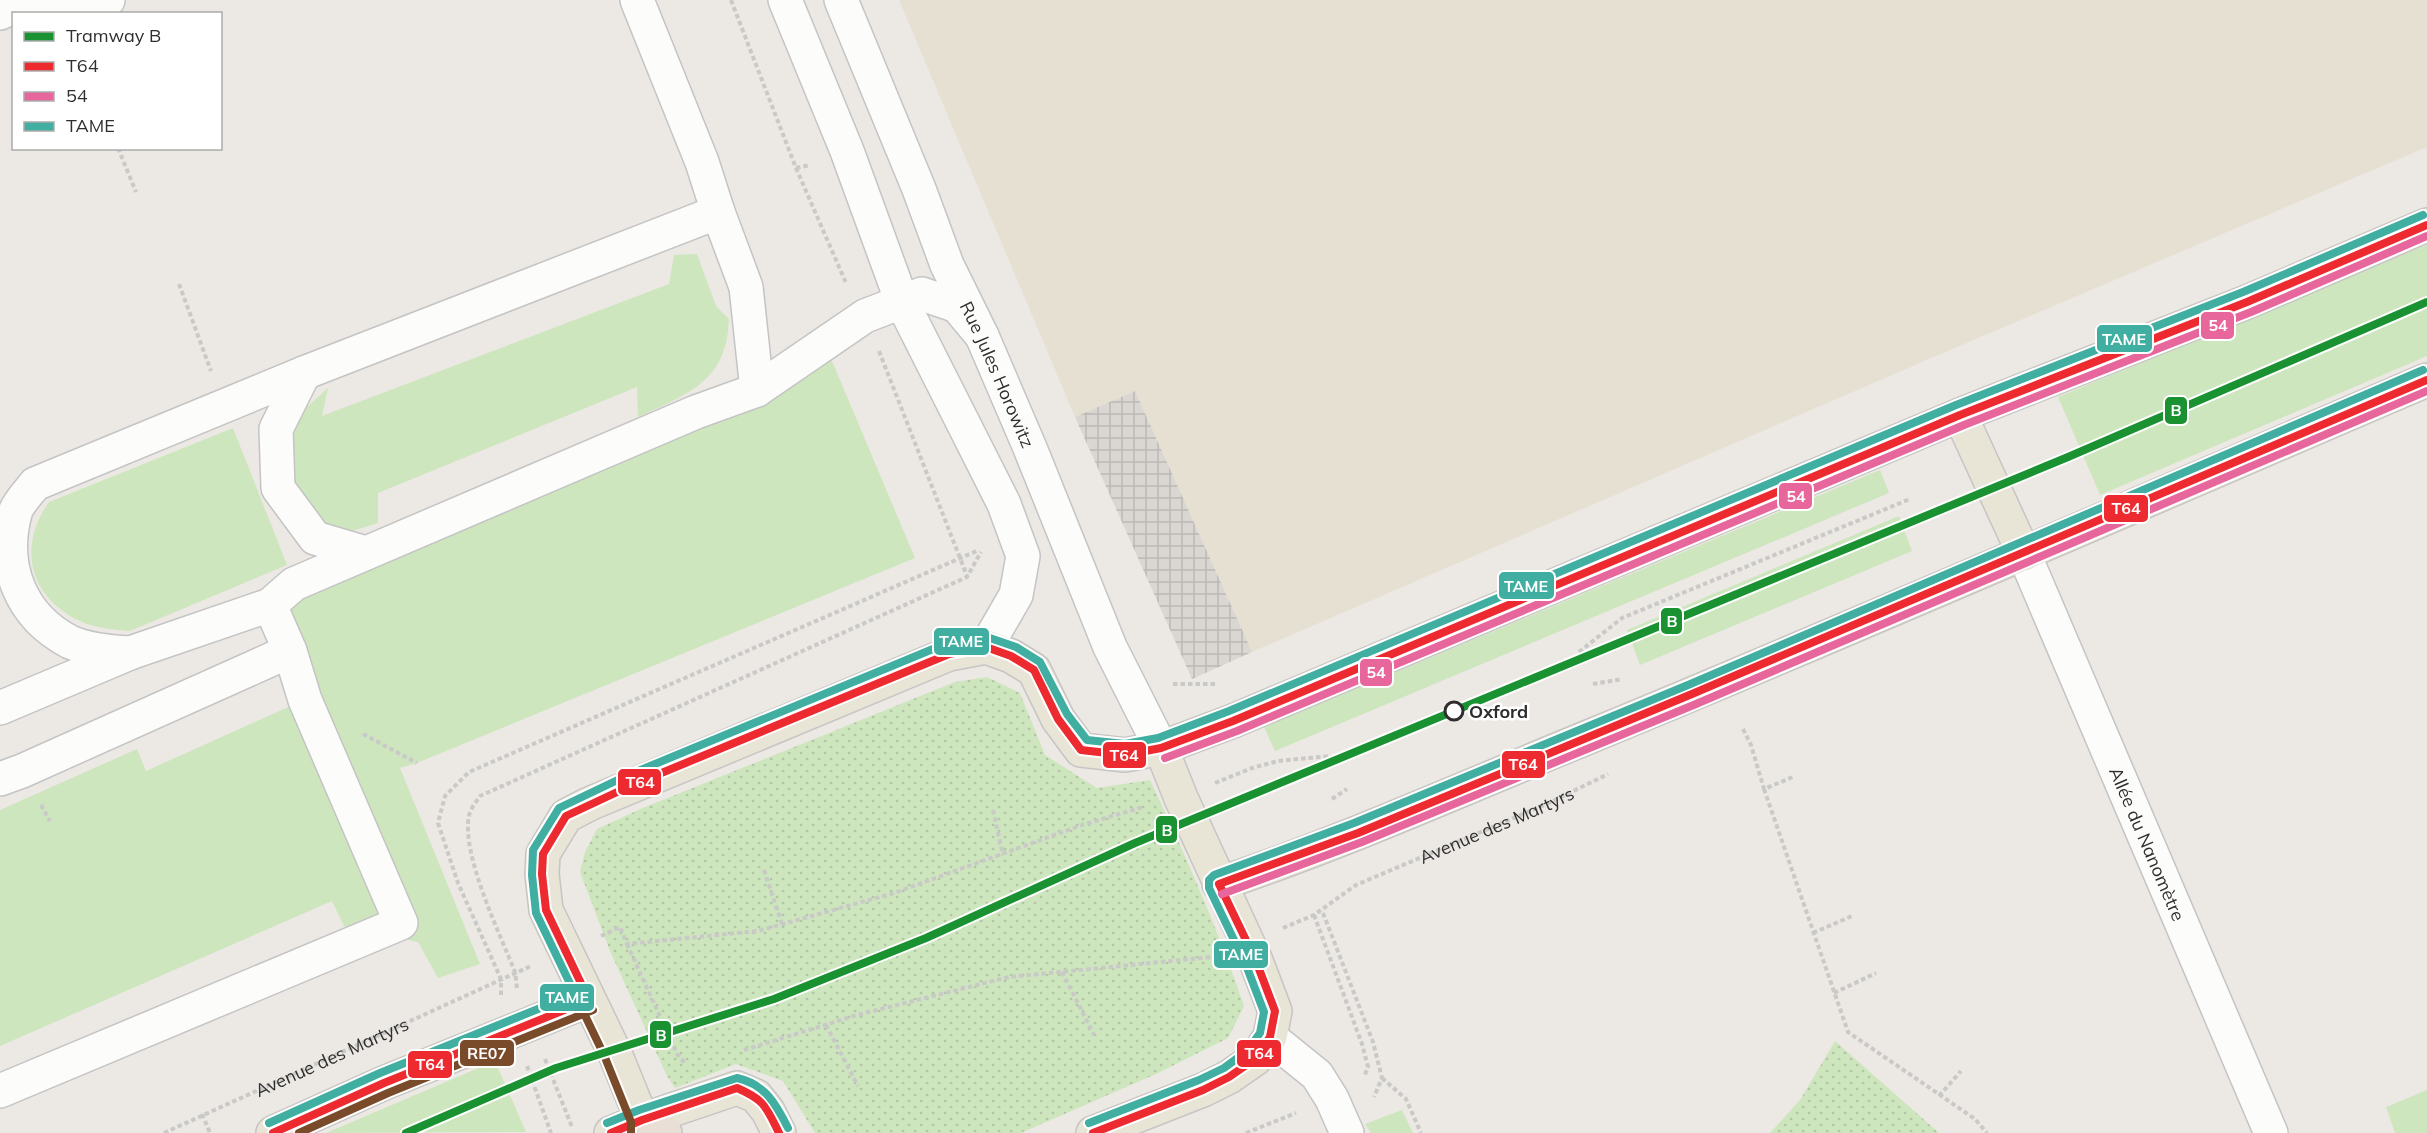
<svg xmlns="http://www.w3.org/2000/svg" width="2427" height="1133" font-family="Mulish,sans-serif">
<defs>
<pattern id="park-dots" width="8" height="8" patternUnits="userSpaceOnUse" patternTransform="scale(1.5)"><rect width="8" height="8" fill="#cee6be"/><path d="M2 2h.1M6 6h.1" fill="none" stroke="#b1c6a4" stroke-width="1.8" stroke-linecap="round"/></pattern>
<pattern id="plaza-grid" width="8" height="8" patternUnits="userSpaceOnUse" patternTransform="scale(1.5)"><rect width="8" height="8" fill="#dad6d2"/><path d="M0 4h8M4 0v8" fill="none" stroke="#bbb8b5"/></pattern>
</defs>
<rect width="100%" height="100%" fill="#ece8e4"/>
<path fill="#e6e0d3" d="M 899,0 L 2427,0 L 2427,147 L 1936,356 L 1252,652 L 1135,391 L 1075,417 Z"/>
<path fill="#cee6be" d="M 2427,245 L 2427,356 L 2100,495 L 2058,397 Z
M 697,254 L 716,306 L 729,319 C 728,328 728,338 725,346 C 715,387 672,401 638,417 L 637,387 L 378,493 L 378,523 L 349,532 L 314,519 L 294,485 L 285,454 L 298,415 L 328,388 L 322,416 L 669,284 L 674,255 Z
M 824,342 L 915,558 L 417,763 L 400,768 L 480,964 L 438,978 L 418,942 L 344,926 L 332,901 L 0,1046 L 0,810 L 137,749 L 146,771 L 304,700 L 270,605 Z
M 233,428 L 287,565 L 130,631 C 114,630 95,628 80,621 C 29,597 17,547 49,502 Z
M 1880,470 L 1889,493 L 1275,751 L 1264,727 Z
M 1899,516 L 1912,551 L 1640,665 L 1627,630 Z
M 495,1061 L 526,1132 L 326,1133 Z
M 2427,1090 L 2427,1133 L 2395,1133 L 2386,1107 Z
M 1402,1110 L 1413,1133 L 1371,1133 L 1365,1124 Z"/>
<path fill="url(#park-dots)" d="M 987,677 L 1020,693 L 1045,755 L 1097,788 L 1150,780 C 1185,854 1218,929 1244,1006 L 1228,1038 L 1156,1074 L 1021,1133 L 815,1133 L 783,1081 L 736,1064 L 675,1088 L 667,1076 L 610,951 L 580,872 L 585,852 L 597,829 L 643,808 L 955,682 Z
M 1835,1041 L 1939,1133 L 1770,1133 L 1800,1100 Z"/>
<path fill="url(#plaza-grid)" d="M 1135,391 L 1252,652 L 1192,679 L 1075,417 Z"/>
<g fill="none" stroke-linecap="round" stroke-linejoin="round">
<defs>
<g id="minor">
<path d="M 46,0 L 86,9 L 108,0"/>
<path d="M 637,0 L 702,162 L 718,212 L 746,287 L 757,390"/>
<path d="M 785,0 L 847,151 L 902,302 L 1004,504 L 1023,556 L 1016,595 L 986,647"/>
<path id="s3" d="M 841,0 L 919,189 L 947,265 L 982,336 L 1030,448 L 1110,647 L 1161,748"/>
<path d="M 0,13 L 29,0"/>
<path d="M 304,373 L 276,429 L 278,488 L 315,538 L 366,553"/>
<path id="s4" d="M 2024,554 L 2271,1133"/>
<path d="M 130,653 C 111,652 88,650 70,642 C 20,616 0,565 16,510 C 20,501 29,492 35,484 L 304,373 L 718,212"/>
<path d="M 0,708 L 130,653 L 270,605 L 294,584 L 696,412 L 757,390 L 865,316 L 922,294 L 957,306 L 982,336"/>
<path d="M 0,779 L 22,771 L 290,651 L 270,605"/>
<path d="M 1270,1037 L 1317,1075 L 1332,1099 L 1347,1133"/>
<path d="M 0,1091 L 401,923 L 305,700 L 290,651"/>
</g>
<path id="major" d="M 1960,415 L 2024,554
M 1219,884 C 1344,842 1464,788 1586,738 C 1868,622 2147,500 2427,380
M 642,1120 L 614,1051 L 546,910 L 542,874 L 543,854 L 566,816 L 589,804 L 949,654 L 986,647 L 1011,656 L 1034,670 L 1058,719 L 1081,750 L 1125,755 L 1161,748 L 1233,721 L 1960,415 L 2247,302 L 2427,225
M 273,1133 L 384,1083 L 589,1000
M 611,1133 L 642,1120 L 737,1088 L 756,1096 L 768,1111 L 779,1133
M 1093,1133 L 1203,1090 L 1229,1077 L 1255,1059 L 1270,1037 L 1275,1011 L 1256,961 L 1181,798 L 1161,748"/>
<path id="highway" d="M 641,1133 L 642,1120 L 665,1133"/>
</defs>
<use href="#minor" stroke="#c5c4c5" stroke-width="36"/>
<use href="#major" stroke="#c6c5c4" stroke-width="36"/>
<use href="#highway" stroke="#c6c5c4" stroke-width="36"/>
<g stroke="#c9c9c8" stroke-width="4" stroke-dasharray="4.5 3" stroke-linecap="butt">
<path d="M 731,0 L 796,168 L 846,283"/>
<path d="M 118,148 L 136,192"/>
<path d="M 796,168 L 810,165"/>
<path d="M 179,284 L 211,371"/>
<path d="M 879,351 L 967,576"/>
<path d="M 1579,652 L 1622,618 L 1910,499"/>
<path d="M 1173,684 L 1216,684"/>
<path d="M 1593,684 L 1622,679"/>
<path d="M 1743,729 L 1751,745 L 1764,789 L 1793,777"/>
<path d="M 363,734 L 417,763"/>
<path d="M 1215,783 L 1252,768 L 1278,761 L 1330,756"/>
<path d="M 1764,789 L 1848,1032 L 1975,1119 L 1987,1133"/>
<path d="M 1332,799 L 1347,789"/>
<path d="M 41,805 L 50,821"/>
<path d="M 993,810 L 1003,855"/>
<path d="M 764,870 L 782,924"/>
<path d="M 1323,913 L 1373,1042 L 1382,1078 L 1374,1097"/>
<path d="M 1314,915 L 1362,1044 L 1368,1067 L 1364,1077"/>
<path id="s1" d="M 1283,928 L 1314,915 L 1356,885 L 1549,803 L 1608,774"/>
<path d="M 1813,933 L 1852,916"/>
<path d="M 601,936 L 620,927 L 627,944 L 758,931 L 894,893 L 1082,825 L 1143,807"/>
<path d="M 627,944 L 677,1054 L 686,1064"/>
<path d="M 1062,972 L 1094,1035"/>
<path d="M 517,988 L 515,972 C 500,934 461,854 469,816 C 470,809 476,802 480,796 L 967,577 L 981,552"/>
<path d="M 1834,993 L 1876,973"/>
<path d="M 501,995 L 501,979 L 458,883 L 438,823 L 445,796 L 469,772 L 979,550"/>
<path d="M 826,1025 L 858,1086"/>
<path d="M 744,1050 L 857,1015 L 1009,977 L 1212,957"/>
<path d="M 545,1059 L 572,1127"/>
<path d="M 527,1066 L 551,1133"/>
<path d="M 1382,1078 L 1406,1099 L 1421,1133"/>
<path d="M 1939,1096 L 1961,1071"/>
<path d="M 202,1114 L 210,1133"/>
<path id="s2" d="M 164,1133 L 531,966"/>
<path d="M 1246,1133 L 1296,1113"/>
</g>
<use href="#minor" stroke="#fcfcfb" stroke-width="33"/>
<use href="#major" stroke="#e8e4d6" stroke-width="33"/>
<use href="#highway" stroke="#eadfd6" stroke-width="33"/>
<defs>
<path id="bus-1" d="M 1219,884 L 1358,833 L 1692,694 L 2427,380
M 589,1000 L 546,910 L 542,874 L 543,854 L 566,816 L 630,786 L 949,654 L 986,647 L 1011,656 L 1034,670 L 1058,719 L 1081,750 L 1125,755 L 1161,748 L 1233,721 L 1960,415 L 2247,302 L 2427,225
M 273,1133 L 384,1083 L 589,1000
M 611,1133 L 642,1120 L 737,1088 C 765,1100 766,1107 779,1133
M 1093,1133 L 1203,1090 L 1229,1077 L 1255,1059 L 1270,1037 L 1275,1011 L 1256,961 L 1219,884"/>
<path id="bus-2" d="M 1165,758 L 1237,731 L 1964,425 L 2251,312 L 2427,236
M 1222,894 L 1362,842 L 1696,704 L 2427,391"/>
<path id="bus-3" d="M 269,1123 L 380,1073 L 575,994 L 536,913 L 532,875 L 533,850 L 559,808 L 626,776 L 945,644 L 987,637 L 1016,647 L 1040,662 L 1067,714 L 1087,740 L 1125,744 L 1158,738 L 1229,711 L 1956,405 L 2243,292 L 2423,215
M 607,1123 L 639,1110 L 737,1078 C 765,1084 776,1104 788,1128
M 1089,1123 L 1199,1080 L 1224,1068 L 1247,1051 L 1260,1033 L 1264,1012 L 1246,965 L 1209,888 L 1209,880 L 1214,875 L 1354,823 L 1688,685 L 2423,370"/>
<path id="bus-4" d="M 580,1005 L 604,1055 L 631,1122 L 631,1132
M 299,1133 L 388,1093 L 593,1010"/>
</defs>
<use href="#bus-1" stroke="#fff" stroke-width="12"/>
<use href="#bus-2" stroke="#fff" stroke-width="12"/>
<use href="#bus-3" stroke="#fff" stroke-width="12"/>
<use href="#bus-4" stroke="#fff" stroke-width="12"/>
<use href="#bus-1" stroke="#ec2a2f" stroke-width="8"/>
<use href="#bus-2" stroke="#e7679c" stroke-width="8"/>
<use href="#bus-3" stroke="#40aea1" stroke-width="8"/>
<use href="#bus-4" stroke="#7a4b2a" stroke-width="8"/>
<defs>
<path id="tram-1" d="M 406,1133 L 556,1068 L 774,999 L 926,938 L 1135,843 L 2068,457 L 2427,302"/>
</defs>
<use href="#tram-1" stroke="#fff" stroke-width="12"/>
<use href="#tram-1" stroke="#1b9232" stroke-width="8"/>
</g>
<circle fill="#fff" stroke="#2e2e2e" stroke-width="3" cx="1454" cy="711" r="9"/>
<g text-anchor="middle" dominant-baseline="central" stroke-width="5" stroke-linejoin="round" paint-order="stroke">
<g font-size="18" fill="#2e2e2e" stroke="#fff">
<text stroke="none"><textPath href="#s3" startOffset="406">Rue Jules Horowitz</textPath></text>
<text stroke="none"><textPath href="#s1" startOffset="238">Avenue des Martyrs</textPath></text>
<text stroke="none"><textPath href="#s4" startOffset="315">Allée du Nanomètre</textPath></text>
<text stroke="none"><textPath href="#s2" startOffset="184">Avenue des Martyrs</textPath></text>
</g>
<g font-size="18" font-weight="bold" fill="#2e2e2e" stroke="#fff" text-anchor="start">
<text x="1469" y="711">Oxford</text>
</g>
</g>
<g stroke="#fff" stroke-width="2">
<rect x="2200" y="311" width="35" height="29" rx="6" fill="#e7679c"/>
<rect x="2096" y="324" width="57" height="29" rx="6" fill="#40aea1"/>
<rect x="2164" y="396" width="24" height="29" rx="6" fill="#1b9232"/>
<rect x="1778" y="482" width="35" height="28" rx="6" fill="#e7679c"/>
<rect x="2103" y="494" width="46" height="29" rx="6" fill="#ec2a2f"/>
<rect x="1498" y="571" width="57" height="29" rx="6" fill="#40aea1"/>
<rect x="1660" y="607" width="23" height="28" rx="6" fill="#1b9232"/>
<rect x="933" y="627" width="57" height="29" rx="6" fill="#40aea1"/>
<rect x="1359" y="658" width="34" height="29" rx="6" fill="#e7679c"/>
<rect x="1102" y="741" width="45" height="28" rx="6" fill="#ec2a2f"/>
<rect x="1501" y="750" width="45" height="29" rx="6" fill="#ec2a2f"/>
<rect x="617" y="768" width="45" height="28" rx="6" fill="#ec2a2f"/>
<rect x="1155" y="815" width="23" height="29" rx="6" fill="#1b9232"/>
<rect x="1213" y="940" width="56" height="29" rx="6" fill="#40aea1"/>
<rect x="539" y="983" width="56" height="29" rx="6" fill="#40aea1"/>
<rect x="649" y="1020" width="23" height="29" rx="6" fill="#1b9232"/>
<rect x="459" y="1039" width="56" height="28" rx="6" fill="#7a4b2a"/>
<rect x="1236" y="1039" width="46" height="29" rx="6" fill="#ec2a2f"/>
<rect x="407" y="1050" width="46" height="29" rx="6" fill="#ec2a2f"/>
</g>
<g font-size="16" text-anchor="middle" font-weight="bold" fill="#fff">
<text x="2218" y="331">54</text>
<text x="2124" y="345">TAME</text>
<text x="2176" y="416">B</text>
<text x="1796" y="502">54</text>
<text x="2126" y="514">T64</text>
<text x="1526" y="592">TAME</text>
<text x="1672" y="627">B</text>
<text x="961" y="647">TAME</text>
<text x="1376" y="678">54</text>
<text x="1124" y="761">T64</text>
<text x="1523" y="770">T64</text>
<text x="640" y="788">T64</text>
<text x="1167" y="836">B</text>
<text x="1241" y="960">TAME</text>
<text x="567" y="1003">TAME</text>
<text x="661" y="1041">B</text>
<text x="487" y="1059">RE07</text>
<text x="1259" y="1059">T64</text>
<text x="430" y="1070">T64</text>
</g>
<rect x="12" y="12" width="210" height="138" fill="#ffffff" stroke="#ababab" stroke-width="1.5"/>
<rect x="24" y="32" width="30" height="9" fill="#1b9232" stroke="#ababab" stroke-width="1.5"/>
<text x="66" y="42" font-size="18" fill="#2e2e2e">Tramway B</text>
<rect x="24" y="62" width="30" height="9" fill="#ec2a2f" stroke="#ababab" stroke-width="1.5"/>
<text x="66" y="72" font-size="18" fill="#2e2e2e">T64</text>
<rect x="24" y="92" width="30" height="9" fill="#e7679c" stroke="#ababab" stroke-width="1.5"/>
<text x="66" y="102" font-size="18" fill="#2e2e2e">54</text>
<rect x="24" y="122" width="30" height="9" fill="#40aea1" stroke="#ababab" stroke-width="1.5"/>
<text x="66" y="132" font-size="18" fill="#2e2e2e">TAME</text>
</svg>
